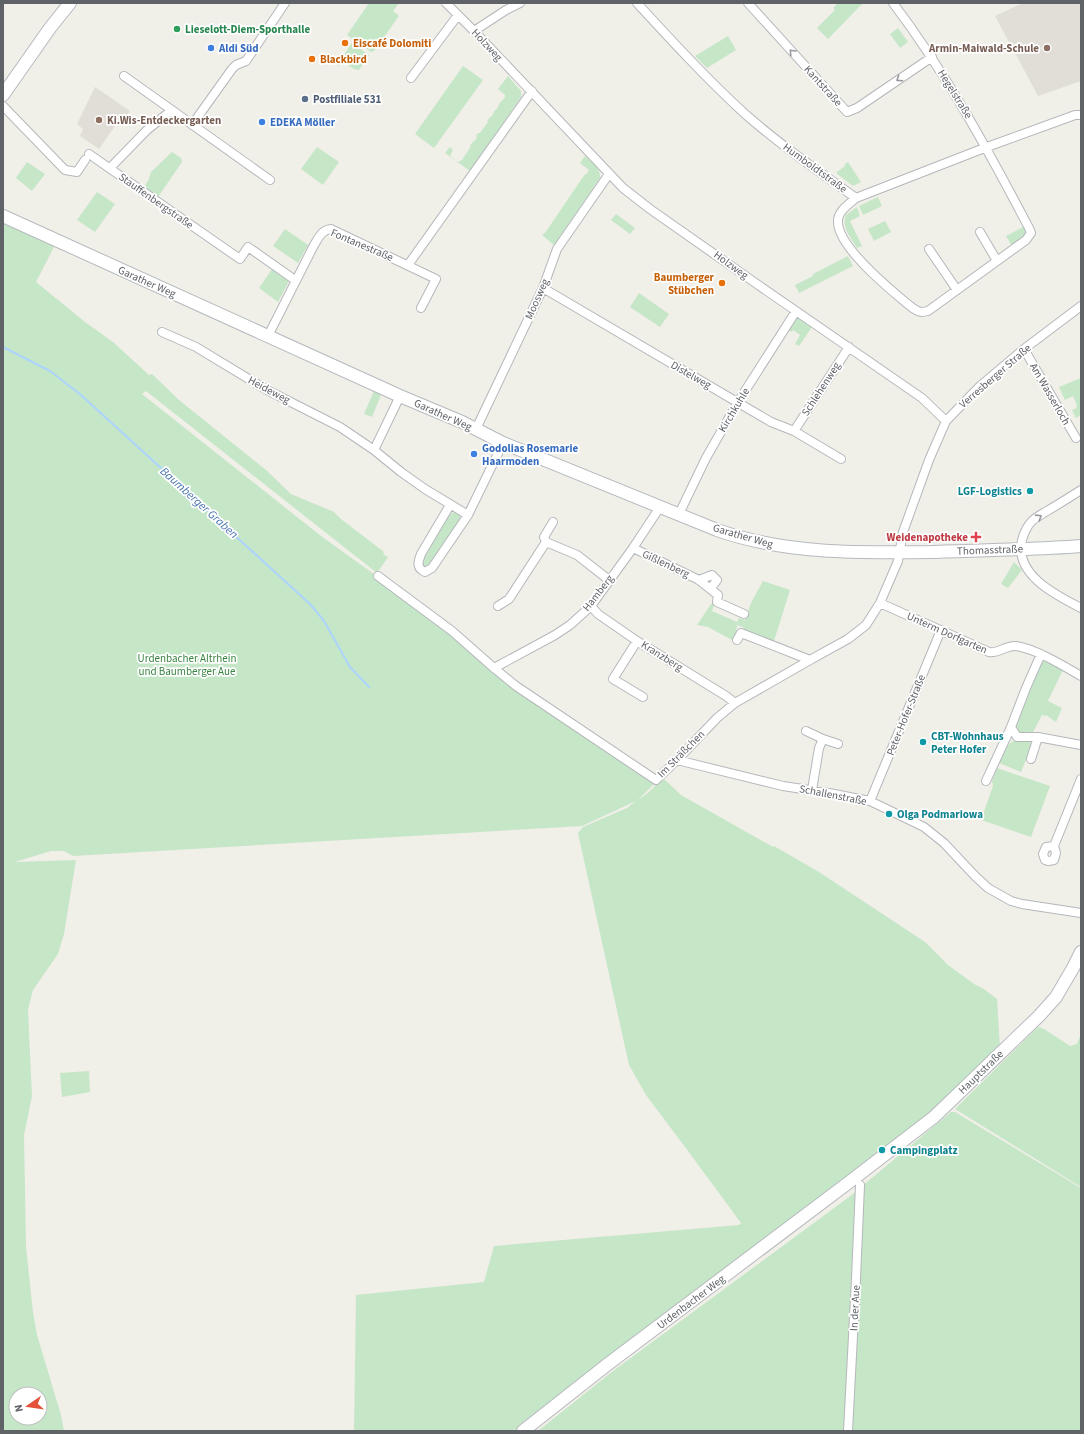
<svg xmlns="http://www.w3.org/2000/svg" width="1084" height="1434" font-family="'Source Sans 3',sans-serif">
<rect width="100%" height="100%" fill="#f0efe8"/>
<path fill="#e0ded6" d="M 1023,3 L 1081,3 L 1081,81 L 1038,96 L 995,16 Z
M 95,87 L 130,111 L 127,115 L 124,113 L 99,149 L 80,136 L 83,129 L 77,124 Z"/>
<path fill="#c6e6c8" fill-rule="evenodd" d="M 369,3 L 399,3 L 393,11 L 399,16 L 374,51 L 371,52 L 347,35 Z
M 838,3 L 863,3 L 828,39 L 817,28 L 835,10 L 833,8 Z
M 898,28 L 908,42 L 900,48 L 890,34 Z
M 728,36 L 736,50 L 707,68 L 695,56 Z
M 352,43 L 369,55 L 359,70 L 354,69 L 342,61 L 339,66 L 337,65 Z
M 463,66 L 483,80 L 434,148 L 415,134 Z
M 508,76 L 521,91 L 521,97 L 470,171 L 445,153 L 450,147 L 453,150 L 450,156 L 458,162 L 462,160 L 471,146 L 470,145 L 477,138 L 476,136 L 478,133 L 480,133 L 488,122 L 487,121 L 490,117 L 491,117 L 494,112 L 494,111 L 496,110 L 501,101 L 502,101 L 505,97 L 505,95 L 498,89 Z
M 317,147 L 339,162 L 323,185 L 301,169 Z
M 172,152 L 181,158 L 182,162 L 158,197 L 144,187 L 148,181 L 151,172 Z
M 585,156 C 592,162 601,168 600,178 L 554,245 L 542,235 L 545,233 L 585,174 L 586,175 L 589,170 L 580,163 Z
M 27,162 L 45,174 L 32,191 L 16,178 Z
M 848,162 L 861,182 L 853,186 L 836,173 L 845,166 L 845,164 Z
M 97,192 L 115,204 L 95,232 L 77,220 Z
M 878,197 L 882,206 L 863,215 L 859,206 Z
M 857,207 L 860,216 L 850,221 L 862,246 L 857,248 C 851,238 841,227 846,215 Z
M 616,214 L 635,228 L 630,234 L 611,220 Z
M 3,221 L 55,245 L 36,282 L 85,322 L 113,342 L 149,375 L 152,374 L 179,400 L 266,470 L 291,494 L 334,512 L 341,519 L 384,552 L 383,554 L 388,557 L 377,573 L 146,391 L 142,394 L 321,536 L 410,600 L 489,663 L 489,669 L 655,783 L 638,800 L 648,793 L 663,778 L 681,795 L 773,847 L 774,846 L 819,872 L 925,942 L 948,965 L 974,984 L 984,989 L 997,999 L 1000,1048 L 942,1105 L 892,1145 L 890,1143 L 870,1158 L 871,1161 L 605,1359 L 516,1431 L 354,1431 L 356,1295 L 484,1282 L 494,1246 L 739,1225 L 741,1223 L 688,1151 L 646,1095 L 629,1065 L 578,833 L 583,827 L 627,808 L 636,801 L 582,826 L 73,856 L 64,851 L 51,851 L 15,862 L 76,860 L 64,934 L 58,954 L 33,990 L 28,1010 L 32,1096 L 24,1135 L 26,1247 L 33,1312 L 37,1335 L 61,1415 L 64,1431 L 3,1431 ZM 16,1394 L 40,1394 L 40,1418 L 16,1418 Z
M 885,221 L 891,232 L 874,241 L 868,229 Z
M 1025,226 L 1027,234 L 1012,246 L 1006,236 Z
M 285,229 L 308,245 L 298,263 L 273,246 Z
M 848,256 L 853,266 L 799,293 L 795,285 L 813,276 L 813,274 Z
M 272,269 L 289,281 L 278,302 L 259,288 Z
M 639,293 L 669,314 L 660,327 L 630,307 Z
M 798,318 L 812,327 L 799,346 L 795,344 L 800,335 L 793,330 L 792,332 L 788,330 L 794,320 Z
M 1081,378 L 1081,415 L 1076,418 L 1072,410 L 1077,408 L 1076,406 L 1077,405 L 1073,396 L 1065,400 L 1059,387 Z
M 374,391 L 381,395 L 372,417 L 364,414 Z
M 455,512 L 458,513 L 462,519 L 433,563 L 426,568 L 422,563 L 424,559 L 447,518 L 452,513 Z
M 1014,562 L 1022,570 L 1008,588 L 1001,584 Z
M 763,581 L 790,590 L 774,641 L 745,631 L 743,627 L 737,625 L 736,634 L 734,641 L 708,627 L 697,625 L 711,604 L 714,605 L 712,611 L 737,622 L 739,618 L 745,620 L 751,603 Z
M 1046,661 L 1063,670 L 1048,701 L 1062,708 L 1056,722 L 1046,715 L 1045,716 L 1042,715 L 1032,734 L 1018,733 L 1014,727 L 1020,710 L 1041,662 Z
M 1020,739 C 1026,739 1029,739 1032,745 L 1021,772 L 999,763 C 1004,751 1005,743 1020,739 Z
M 997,768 L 1050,786 L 1031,837 L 981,820 L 993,786 L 992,781 Z
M 1038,1027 L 1044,1029 L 1070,1046 L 1077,1044 L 1081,1034 L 1081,1187 L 955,1109 Z
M 89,1071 L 90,1092 L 62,1097 L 60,1073 Z
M 951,1112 L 955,1112 L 1081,1188 L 1081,1431 L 538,1431 L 613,1371 L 849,1197 Z"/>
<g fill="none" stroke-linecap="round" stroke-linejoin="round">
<path stroke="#acd4fc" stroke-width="2" d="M 3,347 L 50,371 L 81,395 L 311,605 L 324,621 L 350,667 L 369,687"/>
<defs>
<path id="street" d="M 446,3 L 474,31 L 623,188 L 650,209 L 754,282 L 922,398 L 946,421
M 637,3 C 672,41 706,78 744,113 C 779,144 818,171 856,198 L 987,147 L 1075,115 L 1081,115
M 748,3 L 847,112 L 857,108 L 932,57
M 474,31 L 506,10 L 520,3
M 124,76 L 270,180
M 411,78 L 458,15
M 3,106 L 65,170 L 77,172 L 85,160
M 192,125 L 232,69 L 236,65 L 246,61 L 285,3
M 89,154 L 240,259 L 248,247 L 295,280
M 110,168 L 147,130 L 172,110
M 856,198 C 849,204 837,212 838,222 C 838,246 886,286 904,301 C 909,305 916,312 922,312 C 924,312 926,311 928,311 L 1026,240 L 1031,233 L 1029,228 C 988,150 946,73 893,3
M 980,232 L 997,261
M 929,249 L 957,290
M 408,265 L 532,91
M 543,288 L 771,422 L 794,431 L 841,459
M 162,332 L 196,347 L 267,390 L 340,427 L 374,450 L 401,472 L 425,489 L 468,515
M 268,336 L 313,247 C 318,239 321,230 331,229 L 436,279 L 421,308
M 1024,349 L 1076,438
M 476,429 L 543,288 L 557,249 L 609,174
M 794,431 L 849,347
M 374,450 L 400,396
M 1081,490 C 1070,497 1059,504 1047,511 C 1042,514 1036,517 1032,521 C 1027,526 1024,533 1022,540 C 1014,575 1056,595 1081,608
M 450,505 L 421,554 C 418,562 416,568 425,572 L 432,568 L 468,515 L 503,443
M 679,514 L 706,458 L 738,402 L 796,311
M 546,542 L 544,537 L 553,522
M 633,548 L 699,580 L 718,595 L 717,602 L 744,614
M 378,576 L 452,631 L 494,668 L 516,686 L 656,780 L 677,760 L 717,718 L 735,703 L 810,660 L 848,639 L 866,625 L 880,603 L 898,561 L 903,532 L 929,460 L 946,421 L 980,386 L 1024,349 L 1081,306
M 699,580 L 712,575 L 717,580 L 711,588
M 880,603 L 989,652 C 998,654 1006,645 1016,646 C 1036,649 1064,666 1081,676
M 498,606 L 509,599 L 546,542 L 577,555 L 609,580
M 591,606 L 598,614 L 637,641 L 726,696 L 735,703
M 737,640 L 741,633 L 810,660
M 637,641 L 613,679 L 643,697
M 494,668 L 555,635 L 570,625 L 591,606 L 633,548 L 660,507
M 1011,727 L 1017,737 L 1038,737 L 1081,745
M 806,731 L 823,739
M 1031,759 L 1038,737
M 677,760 L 783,786 L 829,793 L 870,801 L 924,827 L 944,843 L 975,876 L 988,888 L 1011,901 L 1022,904 L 1081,913
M 986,781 L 1011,727 L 1026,688 L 1041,654
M 812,790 L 819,748 L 823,739 L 838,744
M 870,801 L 941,630
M 1054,846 L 1046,847 L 1043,854 L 1045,860 L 1048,861 L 1054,860 L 1056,853 L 1054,846 L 1081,779
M 848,1431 L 856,1279 L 860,1185"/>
<path id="secondary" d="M 3,95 L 50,28 L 70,3
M 3,216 L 400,396 L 462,422 L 503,443 L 717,530 C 785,554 858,553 930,552 C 980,550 1031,550 1081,546
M 523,1431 L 608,1364 L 848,1183 L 934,1117 L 1039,1016 L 1056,997 L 1073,968 L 1081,952"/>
</defs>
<use href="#street" stroke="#b5b7bb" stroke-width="10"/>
<use href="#secondary" stroke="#b6b9be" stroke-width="14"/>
<use href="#street" stroke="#fff" stroke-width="8"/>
<use href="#secondary" stroke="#fff" stroke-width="12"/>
</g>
<defs><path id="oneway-chevron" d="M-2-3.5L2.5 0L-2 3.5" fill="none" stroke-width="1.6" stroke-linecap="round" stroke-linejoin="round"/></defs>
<g stroke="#97999c">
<use href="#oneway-chevron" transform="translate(792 52) rotate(-133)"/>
<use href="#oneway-chevron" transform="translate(899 79) rotate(146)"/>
<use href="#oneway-chevron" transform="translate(1039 517) rotate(-32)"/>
</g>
<circle fill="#2e9e5b" stroke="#fff" stroke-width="1.5" cx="177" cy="29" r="4"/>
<g fill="#e8710a" stroke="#fff" stroke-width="1.5">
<circle cx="345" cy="43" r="4"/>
<circle cx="312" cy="59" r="4"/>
<circle cx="722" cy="283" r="4"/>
</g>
<g fill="#3f7fe0" stroke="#fff" stroke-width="1.5">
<circle cx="211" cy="48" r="4"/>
<circle cx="262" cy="122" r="4"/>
<circle cx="474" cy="454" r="4"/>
</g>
<g fill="#8d6e63" stroke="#fff" stroke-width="1.5">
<circle cx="1047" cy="48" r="4"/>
<circle cx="99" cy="120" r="4"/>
</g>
<circle fill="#5c6f8a" stroke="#fff" stroke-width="1.5" cx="305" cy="99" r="4"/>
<g fill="#0f9aa8" stroke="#fff" stroke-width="1.5">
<circle cx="1030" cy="491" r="4"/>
<circle cx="923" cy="742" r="4"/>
<circle cx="889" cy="814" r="4"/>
<circle cx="882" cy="1150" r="4"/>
</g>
<path fill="#e0444e" stroke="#fff" stroke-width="1.5" d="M974 531h4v4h4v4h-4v4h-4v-4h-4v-4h4z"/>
<g text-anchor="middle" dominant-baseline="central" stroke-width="3.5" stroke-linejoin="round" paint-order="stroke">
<g font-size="11" font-weight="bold" fill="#27864d" stroke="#fff" text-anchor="start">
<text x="185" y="29">Lieselott-Diem-Sporthalle</text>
</g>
<g font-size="11" font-weight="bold" fill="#c56008" stroke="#fff" text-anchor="start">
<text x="353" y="43">Eiscafé Dolomiti</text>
<text x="320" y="59">Blackbird</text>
<text x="714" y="277" text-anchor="end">Baumberger<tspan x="714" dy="13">Stübchen</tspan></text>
</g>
<g font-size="11" fill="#5f6267" stroke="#fff">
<text transform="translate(487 45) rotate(47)">Holzweg</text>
<text transform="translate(823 86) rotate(48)">Kantstraße</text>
<text transform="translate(955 94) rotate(58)">Hegelstraße</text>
<text transform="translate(815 168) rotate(36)">Humboldtstraße</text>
<text transform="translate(156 201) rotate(35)">Stauffenbergstraße</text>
<text transform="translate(362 245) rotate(23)">Fontanestraße</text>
<text transform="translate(731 265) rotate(36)">Holzweg</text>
<text transform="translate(147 282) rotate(24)">Garather Weg</text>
<text transform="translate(537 299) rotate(-66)">Moosweg</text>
<text transform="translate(691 375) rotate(30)">Distelweg</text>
<text transform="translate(995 376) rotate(-41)">Verresberger Straße</text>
<text transform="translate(821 389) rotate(-57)">Schlehenweg</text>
<text transform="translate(269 390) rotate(28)">Heideweg</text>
<text transform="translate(1050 394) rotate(60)">Am Wasserloch</text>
<text transform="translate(734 410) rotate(-59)">Kirchkuhle</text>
<text transform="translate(443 415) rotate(24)">Garather Weg</text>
<text transform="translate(743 536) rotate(16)">Garather Weg</text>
<text transform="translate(990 550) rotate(-2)">Thomasstraße</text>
<text transform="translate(666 564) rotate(25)">Gißlenberg</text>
<text transform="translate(598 593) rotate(-52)">Hamberg</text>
<text transform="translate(947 633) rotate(24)">Unterm Dorfgarten</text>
<text transform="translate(662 656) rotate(32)">Kranzberg</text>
<text transform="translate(906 715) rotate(-68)">Peter-Hofer-Straße</text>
<text transform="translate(681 754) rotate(-45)">Im Sträßchen</text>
<text transform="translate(833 795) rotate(11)">Schallenstraße</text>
<text transform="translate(981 1072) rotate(-44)">Hauptstraße</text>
<text transform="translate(691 1302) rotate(-37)">Urdenbacher Weg</text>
<text transform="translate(855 1308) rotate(-87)">In der Aue</text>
</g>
<g font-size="11" font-weight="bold" fill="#366cbe" stroke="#fff" text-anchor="start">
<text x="219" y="48">Aldi Süd</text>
<text x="270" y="122">EDEKA Möller</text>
<text x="482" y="448">Godolias Rosemarie<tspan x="482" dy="13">Haarmoden</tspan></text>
</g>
<g font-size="11" font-weight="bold" fill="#785e54" stroke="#fff" text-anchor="end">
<text x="1039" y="48">Armin-Maiwald-Schule</text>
<text x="107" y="120" text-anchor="start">Ki.Wis-Entdeckergarten</text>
</g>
<g font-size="11" font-weight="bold" fill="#4e5e75" stroke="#fff" text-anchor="start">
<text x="313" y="99">Postfiliale 531</text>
</g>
<g font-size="11" font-weight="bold" fill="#0d838f" stroke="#fff" text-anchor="start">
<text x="1022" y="491" text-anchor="end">LGF-Logistics</text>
<text x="931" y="736">CBT-Wohnhaus<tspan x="931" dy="13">Peter Hofer</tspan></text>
<text x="897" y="814">Olga Podmariowa</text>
<text x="890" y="1150">Campingplatz</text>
</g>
<g font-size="11" font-weight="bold" fill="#be3a42" stroke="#fff" text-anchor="end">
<text x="968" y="537">Weidenapotheke</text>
</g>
<g font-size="11" fill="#398441" stroke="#fff">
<text x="187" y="658">Urdenbacher Altrhein<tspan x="187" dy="13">und Baumberger Aue</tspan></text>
</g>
<g font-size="12" font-style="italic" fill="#4873ae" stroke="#fff">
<text transform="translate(199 503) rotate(42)">Baumberger Graben</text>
</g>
</g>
<rect width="1084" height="1434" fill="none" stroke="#5f6267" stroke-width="8"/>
<g transform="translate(28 1406) rotate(257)"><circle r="19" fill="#ffffff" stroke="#bfc0c2"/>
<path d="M0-3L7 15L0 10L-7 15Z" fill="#e3533b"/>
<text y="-6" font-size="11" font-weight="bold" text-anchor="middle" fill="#5f6267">N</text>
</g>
</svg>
